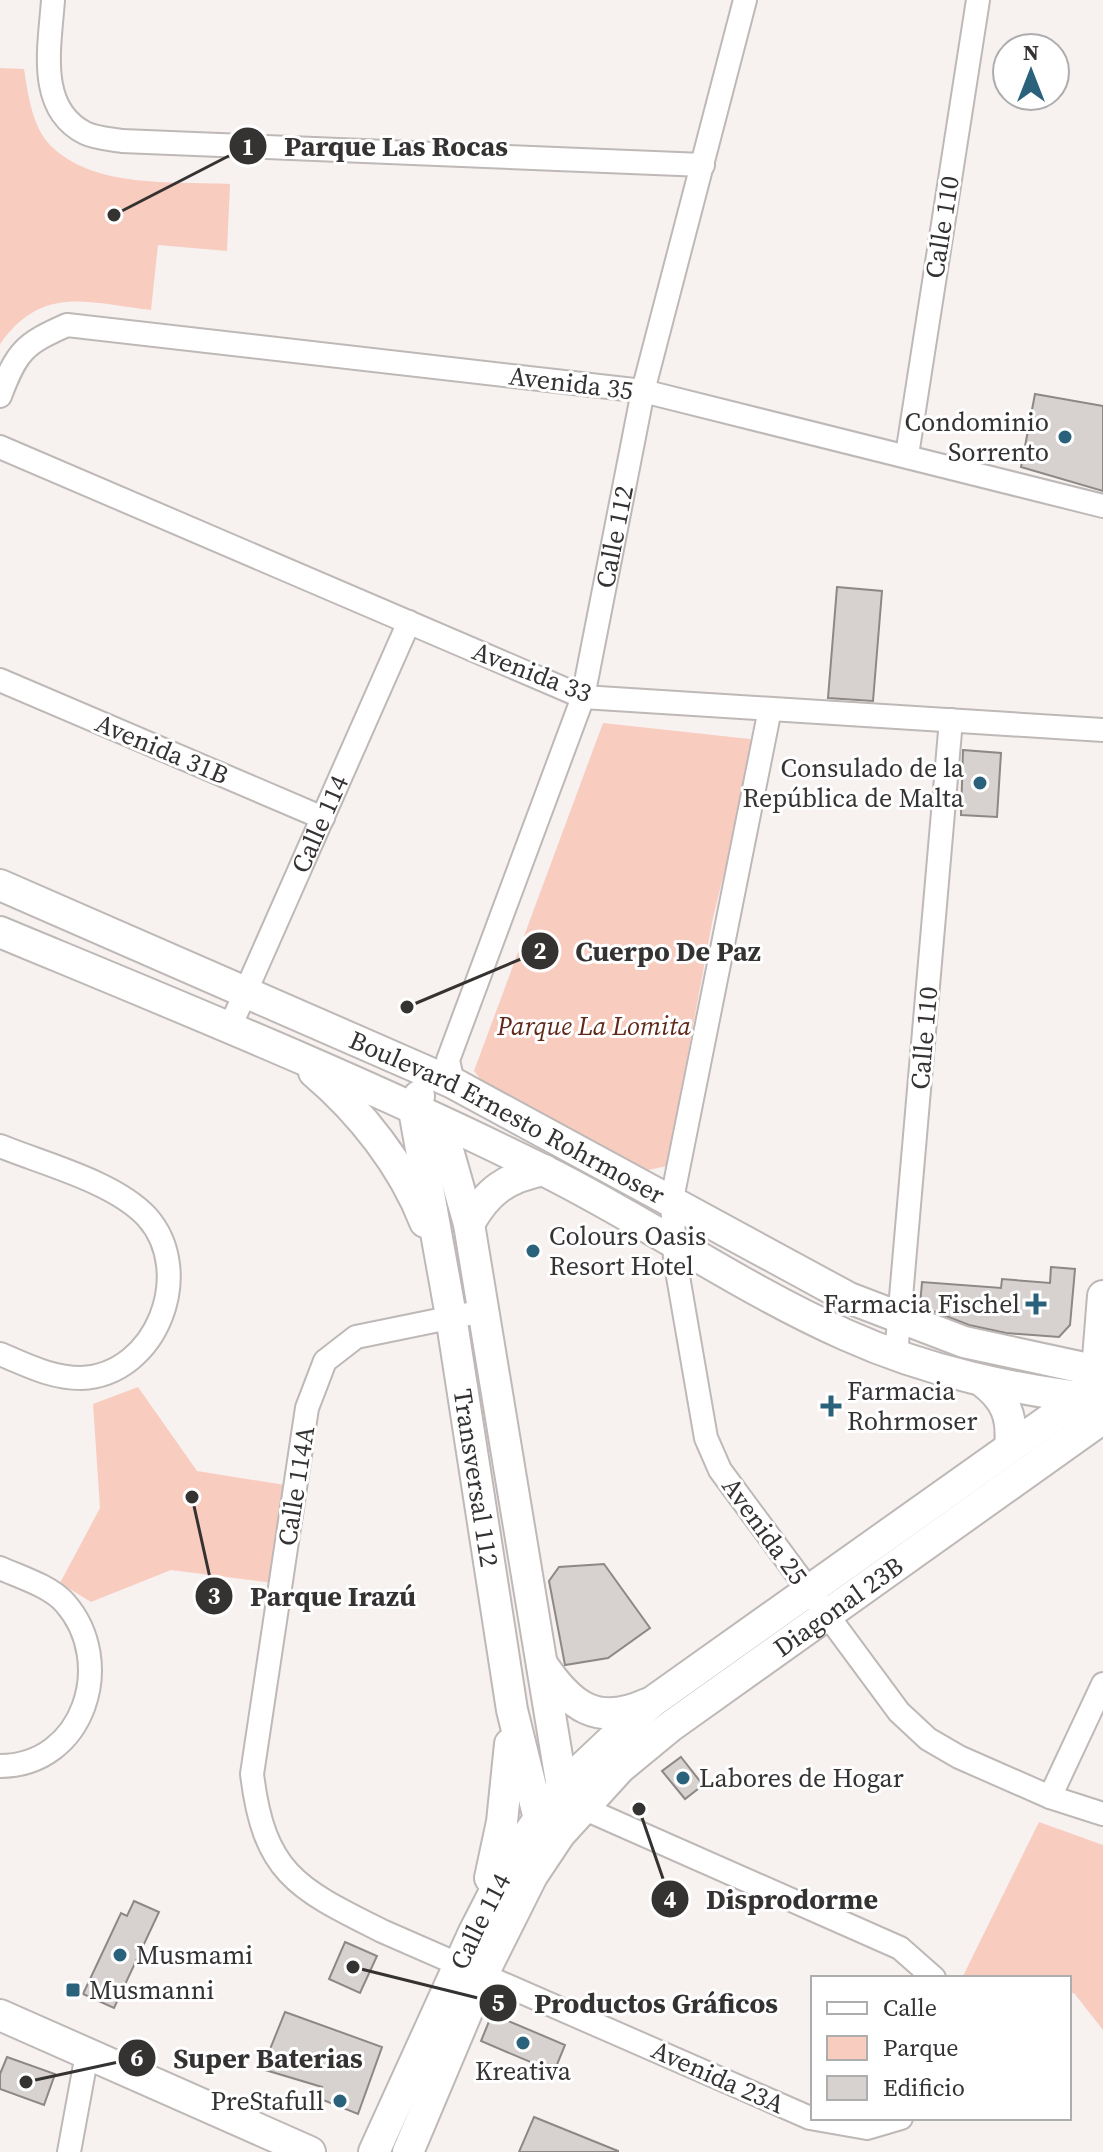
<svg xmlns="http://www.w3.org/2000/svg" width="1103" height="2152" font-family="'Source Serif 4',serif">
<rect width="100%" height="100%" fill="#f7f1f0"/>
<path fill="#f8cdc0" d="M 0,68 L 24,69 C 28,94 32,126 50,145 C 94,189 172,181 230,184 L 227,251 L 158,245 L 151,310 C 87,303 43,284 0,344 Z
M 603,723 L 750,739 L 755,747 L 713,918 L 667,1166 L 648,1170 L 482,1081 L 474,1071 Z
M 138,1387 L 197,1471 L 285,1485 L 273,1583 L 171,1570 L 91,1602 L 60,1583 L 100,1508 L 93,1404 Z
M 1039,1822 L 1103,1845 L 1103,2030 L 1074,1993 L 1069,1994 L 1069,1978 L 962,1978 Z"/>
<path fill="#d7d2d0" stroke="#8d8886" stroke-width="2" d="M 1035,394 L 1103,406 L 1103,491 L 1021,467 Z
M 837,587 L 882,591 L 873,701 L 828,698 Z
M 963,750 L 1001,753 L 997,817 L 961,815 Z
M 1051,1267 L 1075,1269 L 1070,1325 L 1059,1337 L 1006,1333 L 969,1325 L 920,1306 L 922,1282 L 1001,1288 L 1002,1279 L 1050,1283 Z
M 604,1564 L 650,1628 L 608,1658 L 565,1665 L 549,1581 L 559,1567 Z
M 681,1757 L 703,1785 L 685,1799 L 662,1771 Z
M 134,1901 L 159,1912 L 114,2008 L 83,1994 L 121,1913 L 127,1916 Z
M 345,1942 L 377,1956 L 360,1993 L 329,1979 Z
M 285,2012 L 382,2047 L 358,2114 L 318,2098 L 322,2087 L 262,2069 Z
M 492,2014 L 565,2045 L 554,2072 L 481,2041 Z
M 7,2057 L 55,2074 L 44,2105 L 0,2089 L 0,2074 Z
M 534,2117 L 618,2151 L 618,2152 L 519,2152 Z"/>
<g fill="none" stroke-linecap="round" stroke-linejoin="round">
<defs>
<g id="street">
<path d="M 53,0 C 50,45 36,108 85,133 C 95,138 111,139 122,141 L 703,165"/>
<path d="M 0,396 C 17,351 24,344 67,325 L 643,391 L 1103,506"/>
<path d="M 0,447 L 583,697 L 1103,730"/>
<path d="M 907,455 L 978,0"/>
<path d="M 0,680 L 323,818"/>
<path d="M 770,709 L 672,1199 L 675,1259 L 706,1438 L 720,1470 L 899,1712 L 928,1739 L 959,1757 L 1050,1797 L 1103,1814"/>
<path id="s1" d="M 230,1027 L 409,622"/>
<path id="s2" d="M 453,1083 L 448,1060 L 583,697 L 643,391 L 745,0"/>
<path d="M 0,1146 C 44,1164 115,1182 147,1217 C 196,1272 157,1375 81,1378 C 51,1378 27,1365 0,1354"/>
<path d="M 483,1311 L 356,1337 L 325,1361 L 307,1408 L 252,1774 C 264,1874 298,1889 382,1931 L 810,2118 L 867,2128 L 901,2118"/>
<path d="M 896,1355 L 951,720"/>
<path d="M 0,1568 C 20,1577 50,1586 65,1603 C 117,1662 84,1766 0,1766"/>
<path d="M 1050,1797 L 1103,1684"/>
<path d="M 583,1808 L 900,1948 L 934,1978"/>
<path d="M 69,2152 L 87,2054"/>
</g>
<g id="secondary">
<path id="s3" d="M 0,885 L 453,1083 L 849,1298 L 964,1342 L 1103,1372"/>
<path d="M 0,932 C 183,1008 366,1082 543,1170 C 646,1221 742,1289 846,1335 C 928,1372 1014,1390 1103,1400"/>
<path d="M 314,1072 C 360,1111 403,1165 425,1222"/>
<path id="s4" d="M 419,1096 L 414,1110 L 451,1316 L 512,1710 L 538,1815 L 551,1826"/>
<path d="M 440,1122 L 469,1224 L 562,1787 L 573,1798"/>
<path d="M 469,1224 C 487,1191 507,1177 544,1170"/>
<path d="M 982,1381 C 1006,1399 1013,1417 1010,1447"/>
<path d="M 542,1664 C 570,1706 597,1727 647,1704"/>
<path d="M 490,1878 L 502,1822 L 510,1744"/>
<path d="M 0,2015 L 310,2152"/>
<path id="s5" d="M 374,2152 L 474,1932 L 514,1854 L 562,1787 L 652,1702 L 1080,1398 L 1097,1371 L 1103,1296"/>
<path id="s6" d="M 408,2152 L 483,1974 L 532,1876 L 560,1834 L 620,1768 L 671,1726 L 1103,1418"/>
</g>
</defs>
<use href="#street" stroke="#beb8b7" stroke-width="26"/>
<use href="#secondary" stroke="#beb8b7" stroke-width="34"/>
<use href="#street" stroke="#fff" stroke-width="22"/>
<use href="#secondary" stroke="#fff" stroke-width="30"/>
</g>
<g fill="#2a627c" stroke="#fff" stroke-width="3">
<circle cx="1065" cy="437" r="8"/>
<circle cx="980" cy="783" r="8"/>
<circle cx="533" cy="1251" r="8"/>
<path d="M1032 1292h8v8h8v8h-8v8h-8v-8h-8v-8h8z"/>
<path d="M827 1394h8v8h8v8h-8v8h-8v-8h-8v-8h8z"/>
<circle cx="683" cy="1778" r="8"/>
<circle cx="120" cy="1955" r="8"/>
<rect x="65" y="1982" width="16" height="16" rx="4"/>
<circle cx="523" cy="2043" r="8"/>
<circle cx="340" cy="2101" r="8"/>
</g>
<g text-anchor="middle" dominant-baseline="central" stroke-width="6" stroke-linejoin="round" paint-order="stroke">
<g font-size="26" fill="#353232" stroke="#fff">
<text transform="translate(942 227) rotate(-81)">Calle 110</text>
<text transform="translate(571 383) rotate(7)">Avenida 35</text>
<text stroke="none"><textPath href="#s2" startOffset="574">Calle 112</textPath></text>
<text transform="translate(532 672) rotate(21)">Avenida 33</text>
<text transform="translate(162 749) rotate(23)">Avenida 31B</text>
<text stroke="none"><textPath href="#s1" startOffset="222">Calle 114</textPath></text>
<text transform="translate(924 1038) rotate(-85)">Calle 110</text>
<text stroke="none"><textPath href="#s3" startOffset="558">Boulevard Ernesto Rohrmoser</textPath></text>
<text stroke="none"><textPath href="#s4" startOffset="388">Transversal 112</textPath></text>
<text transform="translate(296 1486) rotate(-81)">Calle 114A</text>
<text transform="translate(765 1531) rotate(54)">Avenida 25</text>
<text stroke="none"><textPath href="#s6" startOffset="714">Diagonal 23B</textPath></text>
<text stroke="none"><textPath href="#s5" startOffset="254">Calle 114</textPath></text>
<text transform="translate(718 2077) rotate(24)">Avenida 23A</text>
</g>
<g font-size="26" fill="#353232" stroke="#fff" text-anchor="start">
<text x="1049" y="422" text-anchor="end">Condominio<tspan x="1049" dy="30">Sorrento</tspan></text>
<text x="964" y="768" text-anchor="end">Consulado de la<tspan x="964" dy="30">República de Malta</tspan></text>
<text x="549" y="1236">Colours Oasis<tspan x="549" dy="30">Resort Hotel</tspan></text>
<text x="1020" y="1304" text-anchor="end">Farmacia Fischel</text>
<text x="847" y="1391">Farmacia<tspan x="847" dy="30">Rohrmoser</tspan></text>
<text x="699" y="1778">Labores de Hogar</text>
<text x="136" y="1955">Musmami</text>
<text x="89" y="1990">Musmanni</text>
<text x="523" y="2071" text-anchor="middle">Kreativa</text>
<text x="324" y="2101" text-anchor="end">PreStafull</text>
</g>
<g font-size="26" font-style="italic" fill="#602919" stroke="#fff">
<text x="594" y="1026">Parque La Lomita</text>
</g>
</g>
<path fill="none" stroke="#353232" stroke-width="3" d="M114 215L248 146M407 1007L540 951M192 1497L214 1596M639 1809L670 1899M353 1967L498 2003M26 2082L137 2058"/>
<g fill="#353232" stroke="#fff" stroke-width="3">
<circle cx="114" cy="215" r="8"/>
<circle cx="407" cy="1007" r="8"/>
<circle cx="192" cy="1497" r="8"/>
<circle cx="639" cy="1809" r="8"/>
<circle cx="353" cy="1967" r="8"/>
<circle cx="26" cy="2082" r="8"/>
<circle cx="248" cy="146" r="20"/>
<circle cx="540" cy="951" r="20"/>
<circle cx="214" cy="1596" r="20"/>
<circle cx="670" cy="1899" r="20"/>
<circle cx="498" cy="2003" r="20"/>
<circle cx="137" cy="2058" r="20"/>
</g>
<g font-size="24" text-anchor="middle" font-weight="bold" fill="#fff">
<text x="248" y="155">1</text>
<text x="540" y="959">2</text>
<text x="214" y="1604">3</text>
<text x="670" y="1908">4</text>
<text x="498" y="2011">5</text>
<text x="137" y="2066">6</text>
</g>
<g font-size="28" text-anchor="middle" font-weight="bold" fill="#353232" stroke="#fff" stroke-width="6" stroke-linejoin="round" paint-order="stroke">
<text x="396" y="156">Parque Las Rocas</text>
<text x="668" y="961">Cuerpo De Paz</text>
<text x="333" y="1606">Parque Irazú</text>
<text x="792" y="1909">Disprodorme</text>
<text x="656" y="2013">Productos Gráficos</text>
<text x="268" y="2068">Super Baterias</text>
</g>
<rect x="811" y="1976" width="260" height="144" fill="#ffffff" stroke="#aeadad" stroke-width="2"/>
<rect x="827" y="2002" width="40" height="12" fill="#ffffff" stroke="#aeadad" stroke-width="2"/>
<text x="883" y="2016" font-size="24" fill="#353232">Calle</text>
<rect x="827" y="2036" width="40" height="24" fill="#f8cdc0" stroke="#aeadad" stroke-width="2"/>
<text x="883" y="2056" font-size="24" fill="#353232">Parque</text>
<rect x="827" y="2076" width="40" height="24" fill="#d7d2d0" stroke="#aeadad" stroke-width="2"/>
<text x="883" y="2096" font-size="24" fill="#353232">Edificio</text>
<g transform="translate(1031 72)"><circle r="38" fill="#ffffff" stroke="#aeadad" stroke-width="2"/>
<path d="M0-6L14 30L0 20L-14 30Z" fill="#2a627c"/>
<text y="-12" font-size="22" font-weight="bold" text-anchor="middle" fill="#353232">N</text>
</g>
</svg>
